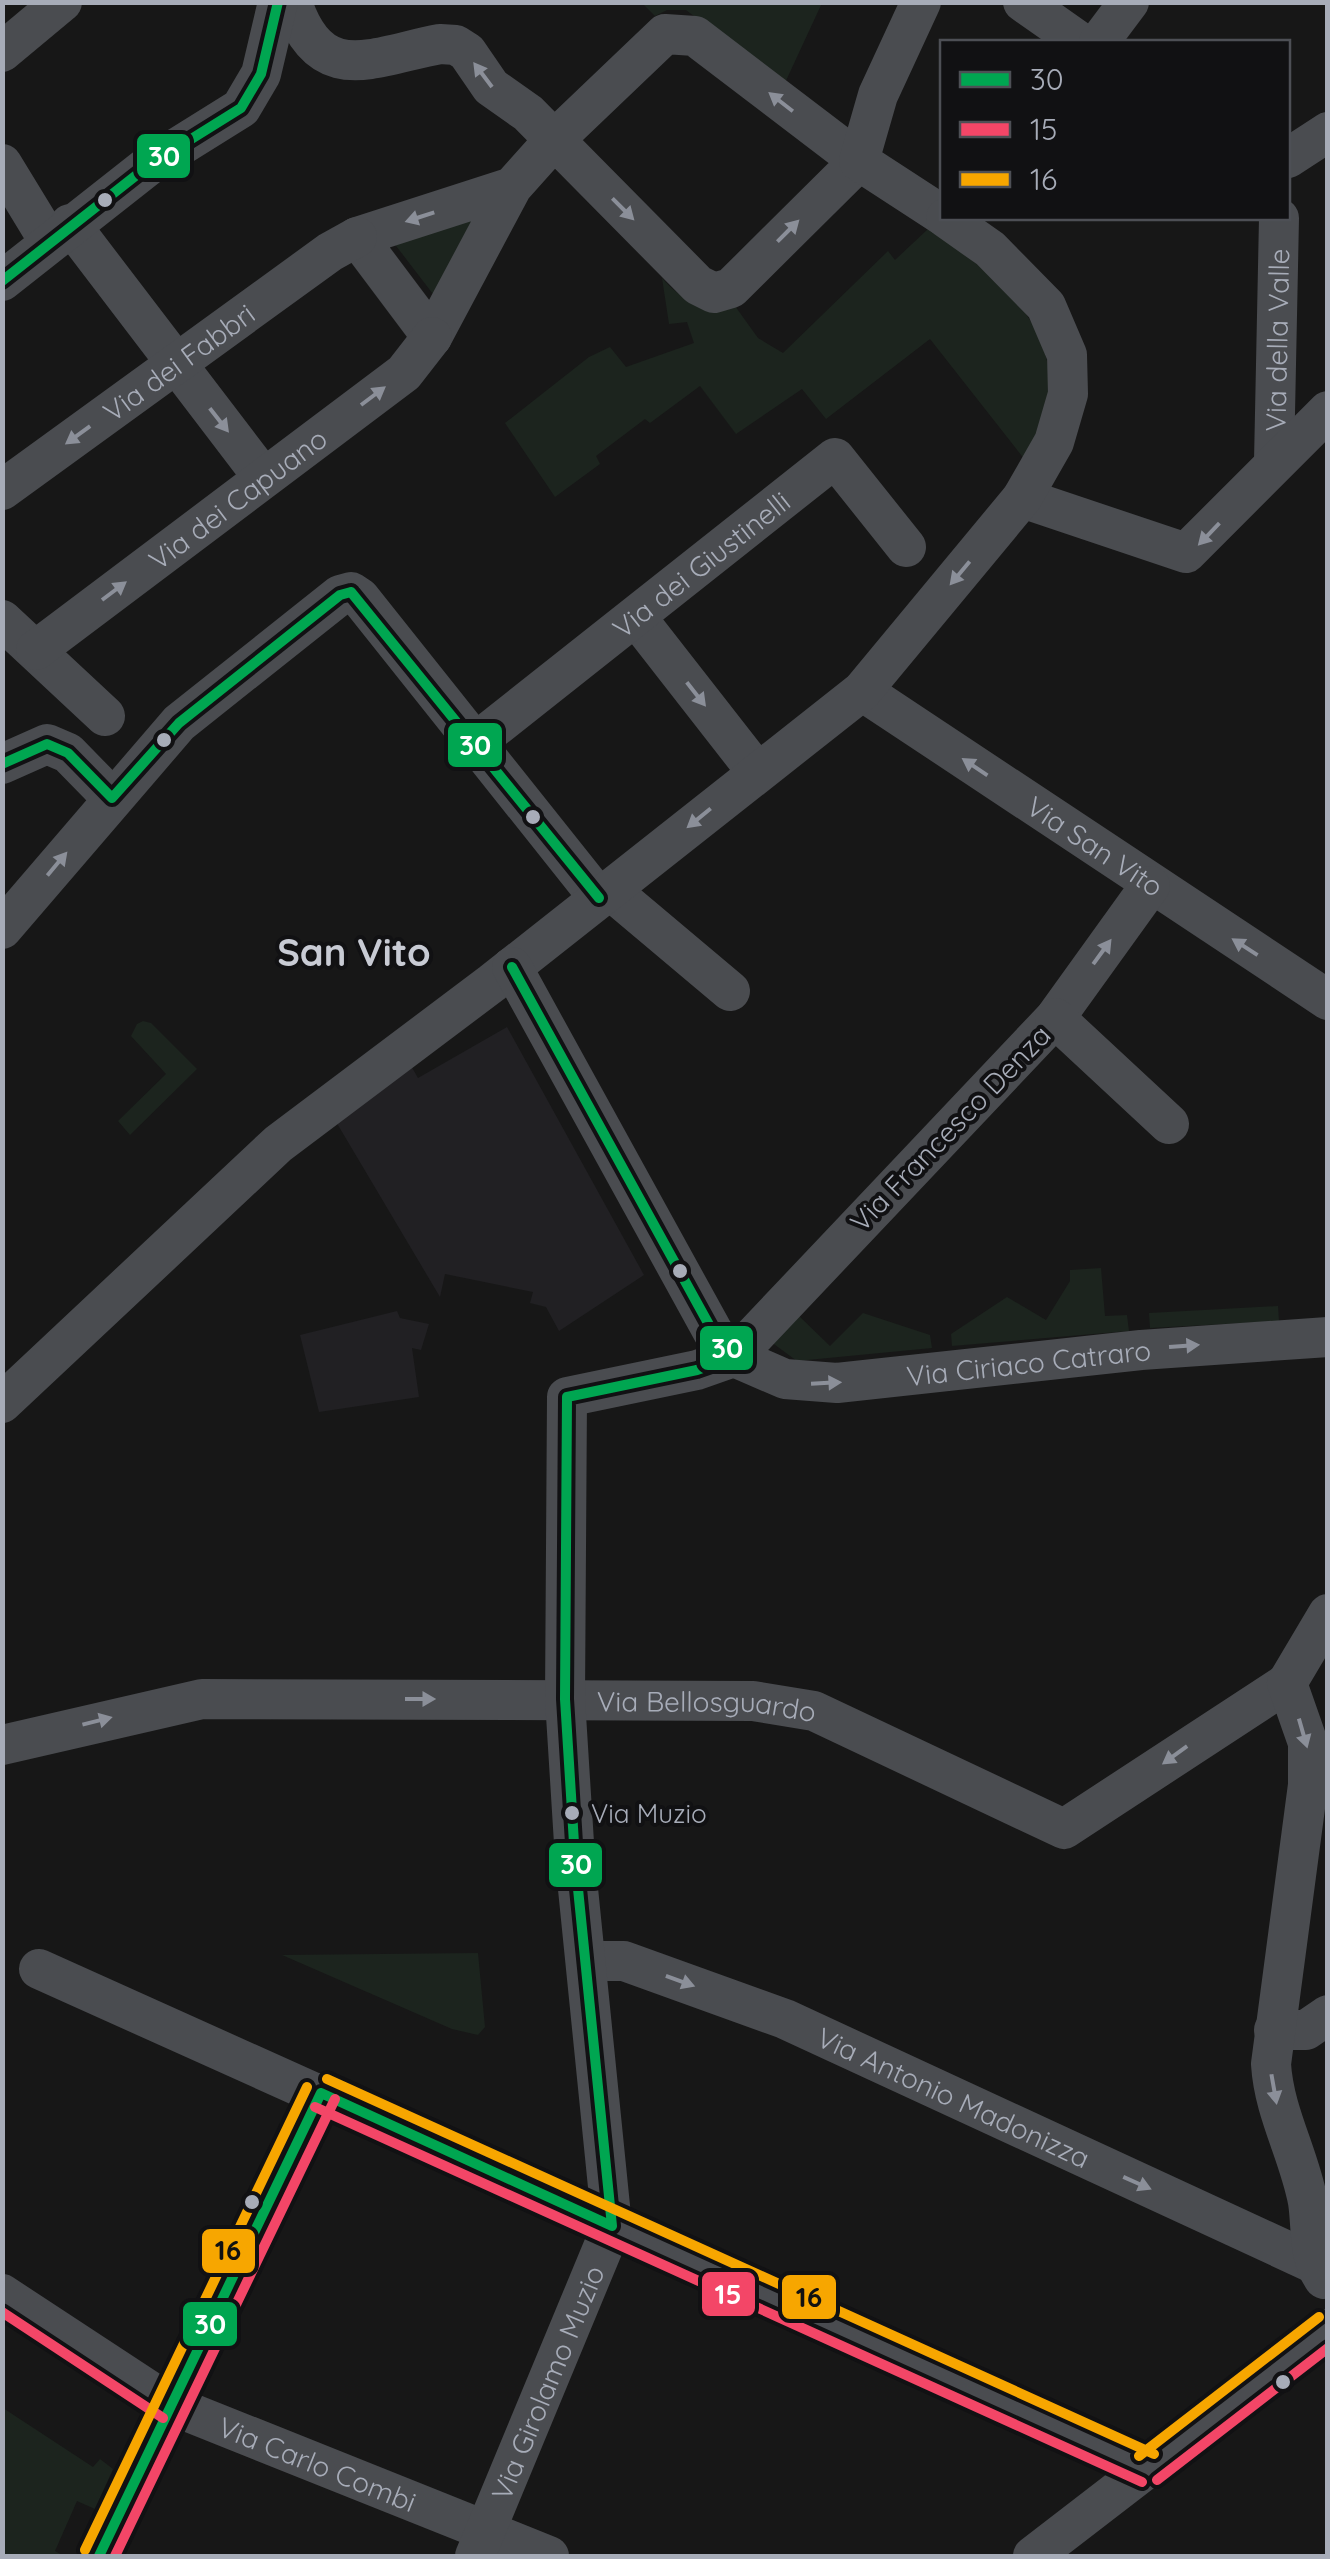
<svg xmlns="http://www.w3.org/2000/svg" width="1330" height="2559" font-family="Quicksand,sans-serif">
<rect width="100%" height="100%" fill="#171717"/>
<path fill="#212023" d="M 507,1027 L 644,1275 L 559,1331 L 546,1307 L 530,1303 L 533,1292 L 445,1274 L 440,1297 L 332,1115 L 410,1064 L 418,1078 Z
M 397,1311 L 400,1318 L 429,1324 L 421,1350 L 412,1348 L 419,1397 L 319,1412 L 300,1335 Z"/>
<path fill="#1c241e" d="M 642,3 L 822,3 L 784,85 L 686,10 L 667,10 L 655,16 Z
M 493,202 L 436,298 L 390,238 Z
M 928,229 C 1014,284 1090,354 1025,460 L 930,339 L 826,419 L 802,389 L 736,434 L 700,386 L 650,423 L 645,419 L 596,456 L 600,464 L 555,497 L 505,423 L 589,357 L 610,347 L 626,367 L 694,343 L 687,322 L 669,324 L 662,278 C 684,303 701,307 735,306 L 758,338 L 783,353 L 888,251 L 895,260 Z
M 143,1021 L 151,1023 L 197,1069 L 130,1135 L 118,1121 L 166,1074 L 131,1036 L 137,1024 Z
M 1101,1268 L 1105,1316 L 1127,1315 L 1129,1331 L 952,1346 L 951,1334 L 1007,1297 L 1046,1320 L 1070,1281 L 1070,1270 Z
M 1278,1306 L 1279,1321 L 1150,1328 L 1149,1313 Z
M 863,1313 L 930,1335 L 932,1348 L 797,1361 L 771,1342 L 798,1315 L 830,1346 Z
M 478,1953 L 485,2027 L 478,2035 L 452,2029 L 282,1955 Z
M 3,2408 L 93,2467 L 100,2459 L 113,2469 L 95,2509 L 77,2501 L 55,2551 L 64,2556 L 3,2556 Z"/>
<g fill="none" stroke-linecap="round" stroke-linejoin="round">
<g stroke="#4a4c50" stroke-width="40">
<path d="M 292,2 C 320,88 371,57 440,44 L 456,45 L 467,52 L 491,87 L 528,113 L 698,285 L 714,293 L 731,288 L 859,161 L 695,36 L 665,34 L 554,140 L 512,187 L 432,337 L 357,237 L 512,187"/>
<path d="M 921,2 L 878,95 L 859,161 L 942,215"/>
<path d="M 1023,2 L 1080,42"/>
<path d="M 1099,42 L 1129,2"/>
<path d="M 2,52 L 62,2"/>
<path d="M 1288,158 L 1328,132"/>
<path d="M 2,164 L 49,241"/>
<path d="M 70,224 L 263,477"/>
<path d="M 2,281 L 148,166 L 241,108 L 261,74 L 278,2"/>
<path id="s1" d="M 1274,462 L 1279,218"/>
<path id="s2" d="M 2,490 L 330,252 L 357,237"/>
<path d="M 1022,498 L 1186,553 L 1328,411"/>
<path d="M 636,617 L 757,772"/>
<path d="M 2,620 L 105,716"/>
<path id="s3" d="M 36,650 L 404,373 L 432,337"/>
<path id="s4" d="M 862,691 L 1328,1000"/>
<path id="s5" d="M 475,743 L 835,458 L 906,547"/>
<path d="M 2,764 L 47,744 L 68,753 L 112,798"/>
<path id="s6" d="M 1150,886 L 1055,1018 L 734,1357 L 785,1379 L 837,1383 L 1141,1350 L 1328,1337"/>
<path d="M 610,890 L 730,991"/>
<path d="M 2,929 L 179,723 L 340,595 L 351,592 L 360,598 L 599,898"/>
<path d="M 1055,1018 L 1169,1124"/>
<path d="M 2,1403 L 278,1144 L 492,983 L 862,691 L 1022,498 L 1054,442 L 1068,394 L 1067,355 L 1046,306 L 990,249 L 946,218"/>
<path id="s7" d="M 2,1745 L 202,1699 L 753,1701 L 814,1711 L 1064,1829 L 1287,1683"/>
<path id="s8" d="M 586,1961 L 624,1961 L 785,2019 L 1313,2263"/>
<path d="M 39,1969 L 1148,2468"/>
<path d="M 1274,2030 L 1306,2030 L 1328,2015"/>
<path d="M 1324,2279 C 1308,2256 1312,2230 1308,2202 C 1299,2154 1274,2113 1271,2064 L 1308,1785 L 1308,1743 L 1287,1683 L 1328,1614"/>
<path id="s9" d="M 2,2294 L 171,2405 L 549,2556"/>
<path d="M 99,2556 L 321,2093"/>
<path id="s10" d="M 475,2556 L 612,2226 L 575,1859 L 565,1699 L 567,1397 L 697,1370 L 734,1357 L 713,1332 L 512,967"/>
<path d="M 1033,2556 L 1328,2329"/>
</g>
<defs>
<path id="bus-1" d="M 2,281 L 148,166 L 241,108 L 261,74 L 278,2
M 351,592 L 599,898
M 2,764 L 47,744 L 68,753 L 112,798
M 112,798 L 179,723 L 340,595 L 351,592
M 512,967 L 713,1332 L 734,1357 L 697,1370 L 567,1397 L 565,1699 L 575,1859 L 612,2226
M 321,2093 L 612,2226
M 99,2556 L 321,2093"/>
<path id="bus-2" d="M 315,2107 L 1142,2482
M 2,2312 L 163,2418
M 1157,2480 L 1328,2348
M 115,2556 L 335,2099"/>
<path id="bus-3" d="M 327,2079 L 1154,2454
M 1139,2456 L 1319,2317
M 85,2550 L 307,2087"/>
</defs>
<use href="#bus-1" stroke="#111113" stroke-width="18"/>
<use href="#bus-2" stroke="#111113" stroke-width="18"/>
<use href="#bus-3" stroke="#111113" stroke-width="18"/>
<use href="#bus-1" stroke="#00a651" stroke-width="10"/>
<use href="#bus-2" stroke="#f34667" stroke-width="10"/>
<use href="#bus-3" stroke="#f7a600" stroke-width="10"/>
</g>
<defs><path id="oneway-solid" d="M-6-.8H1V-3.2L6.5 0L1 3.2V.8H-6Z" transform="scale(2.5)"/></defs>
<g fill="#8b8f99">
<use href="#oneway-solid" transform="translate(483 75) rotate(-127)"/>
<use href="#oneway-solid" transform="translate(781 102) rotate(-142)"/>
<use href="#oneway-solid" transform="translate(623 209) rotate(45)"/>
<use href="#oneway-solid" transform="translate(420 217) rotate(162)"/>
<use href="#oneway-solid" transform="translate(788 231) rotate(-45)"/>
<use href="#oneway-solid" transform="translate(373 396) rotate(-37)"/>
<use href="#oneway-solid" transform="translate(219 420) rotate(52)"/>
<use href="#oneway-solid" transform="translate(78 435) rotate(144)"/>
<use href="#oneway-solid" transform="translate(1209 534) rotate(134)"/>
<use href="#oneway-solid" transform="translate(960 573) rotate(130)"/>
<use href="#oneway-solid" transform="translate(114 591) rotate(-37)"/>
<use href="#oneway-solid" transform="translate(696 694) rotate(52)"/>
<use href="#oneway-solid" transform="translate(975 767) rotate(-146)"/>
<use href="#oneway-solid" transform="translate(699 818) rotate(141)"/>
<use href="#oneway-solid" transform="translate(57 864) rotate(-50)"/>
<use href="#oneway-solid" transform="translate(1245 947) rotate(-147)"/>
<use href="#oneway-solid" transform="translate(1102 952) rotate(-54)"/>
<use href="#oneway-solid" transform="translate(1184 1346) rotate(-4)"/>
<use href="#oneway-solid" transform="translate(826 1383) rotate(-3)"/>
<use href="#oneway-solid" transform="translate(420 1699)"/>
<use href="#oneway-solid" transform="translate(97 1721) rotate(-14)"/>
<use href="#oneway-solid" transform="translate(1303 1733) rotate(74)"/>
<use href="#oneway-solid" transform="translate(1175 1755) rotate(144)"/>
<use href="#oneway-solid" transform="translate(680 1981) rotate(20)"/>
<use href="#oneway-solid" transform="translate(1274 2089) rotate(80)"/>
<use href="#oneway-solid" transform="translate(1137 2183) rotate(24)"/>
</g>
<g fill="#a7acb8" stroke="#111113" stroke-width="4">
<circle cx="105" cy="200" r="9"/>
<circle cx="164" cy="740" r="9"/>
<circle cx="533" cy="817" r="9"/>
<circle cx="680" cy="1271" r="9"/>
<circle cx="572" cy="1813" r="9"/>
<circle cx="252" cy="2202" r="9"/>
<circle cx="1283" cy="2382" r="9"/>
</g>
<g text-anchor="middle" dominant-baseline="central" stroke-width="8" stroke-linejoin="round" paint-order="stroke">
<g font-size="26" fill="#a7acb8" stroke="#111113" text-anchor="start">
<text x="591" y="1813">Via Muzio</text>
</g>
<g font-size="28" fill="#a7acb8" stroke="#111113">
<text stroke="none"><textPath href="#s1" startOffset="122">Via della Valle</textPath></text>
<text stroke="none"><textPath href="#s2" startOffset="218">Via dei Fabbri</textPath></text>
<text stroke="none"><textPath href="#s3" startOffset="252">Via dei Capuano</textPath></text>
<text stroke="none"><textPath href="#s5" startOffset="288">Via dei Giustinelli</textPath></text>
<text stroke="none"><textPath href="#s4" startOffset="280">Via San Vito</textPath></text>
<text transform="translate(950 1128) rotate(-46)">Via Francesco Denza</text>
<text stroke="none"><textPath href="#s6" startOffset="930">Via Ciriaco Catraro</textPath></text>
<text stroke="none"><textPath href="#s7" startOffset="710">Via Bellosguardo</textPath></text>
<text stroke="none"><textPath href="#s8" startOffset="395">Via Antonio Madonizza</textPath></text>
<text stroke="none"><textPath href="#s10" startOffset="188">Via Girolamo Muzio</textPath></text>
<text stroke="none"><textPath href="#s9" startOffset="360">Via Carlo Combi</textPath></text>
</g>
<g font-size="38" font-weight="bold" fill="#c8cbd4" stroke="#111113">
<text x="354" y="952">San Vito</text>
</g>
</g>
<g stroke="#111113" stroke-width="4">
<rect x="135" y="132" width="57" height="48" rx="10" fill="#00a651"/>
<rect x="446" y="721" width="58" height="48" rx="10" fill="#00a651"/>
<rect x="698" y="1324" width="57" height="48" rx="10" fill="#00a651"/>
<rect x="547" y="1841" width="57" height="48" rx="10" fill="#00a651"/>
<rect x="200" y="2227" width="57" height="48" rx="10" fill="#f7a600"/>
<rect x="700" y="2270" width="57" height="48" rx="10" fill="#f34667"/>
<rect x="780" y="2273" width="58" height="48" rx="10" fill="#f7a600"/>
<rect x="181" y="2300" width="58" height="48" rx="10" fill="#00a651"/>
</g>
<g font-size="28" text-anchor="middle" font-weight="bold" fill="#fff">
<text x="164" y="166">30</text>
<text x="475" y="755">30</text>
<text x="727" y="1358">30</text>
<text x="576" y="1874">30</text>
<text x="728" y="2304">15</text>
<text x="210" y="2334">30</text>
</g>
<g font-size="28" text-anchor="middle" font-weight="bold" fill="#111">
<text x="228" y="2260">16</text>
<text x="809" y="2307">16</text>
</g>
<rect width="1330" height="2559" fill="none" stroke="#a7acb8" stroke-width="10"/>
<rect x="940" y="40" width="350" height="180" fill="#111113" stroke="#4d4f55" stroke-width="2.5"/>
<rect x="960" y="72" width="50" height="15" fill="#00a651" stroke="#4d4f55" stroke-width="2.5"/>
<text x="1030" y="90" font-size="30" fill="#a7acb8">30</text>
<rect x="960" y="122" width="50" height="15" fill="#f34667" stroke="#4d4f55" stroke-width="2.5"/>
<text x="1030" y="140" font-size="30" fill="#a7acb8">15</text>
<rect x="960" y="172" width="50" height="15" fill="#f7a600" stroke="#4d4f55" stroke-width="2.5"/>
<text x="1030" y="190" font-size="30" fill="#a7acb8">16</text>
</svg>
